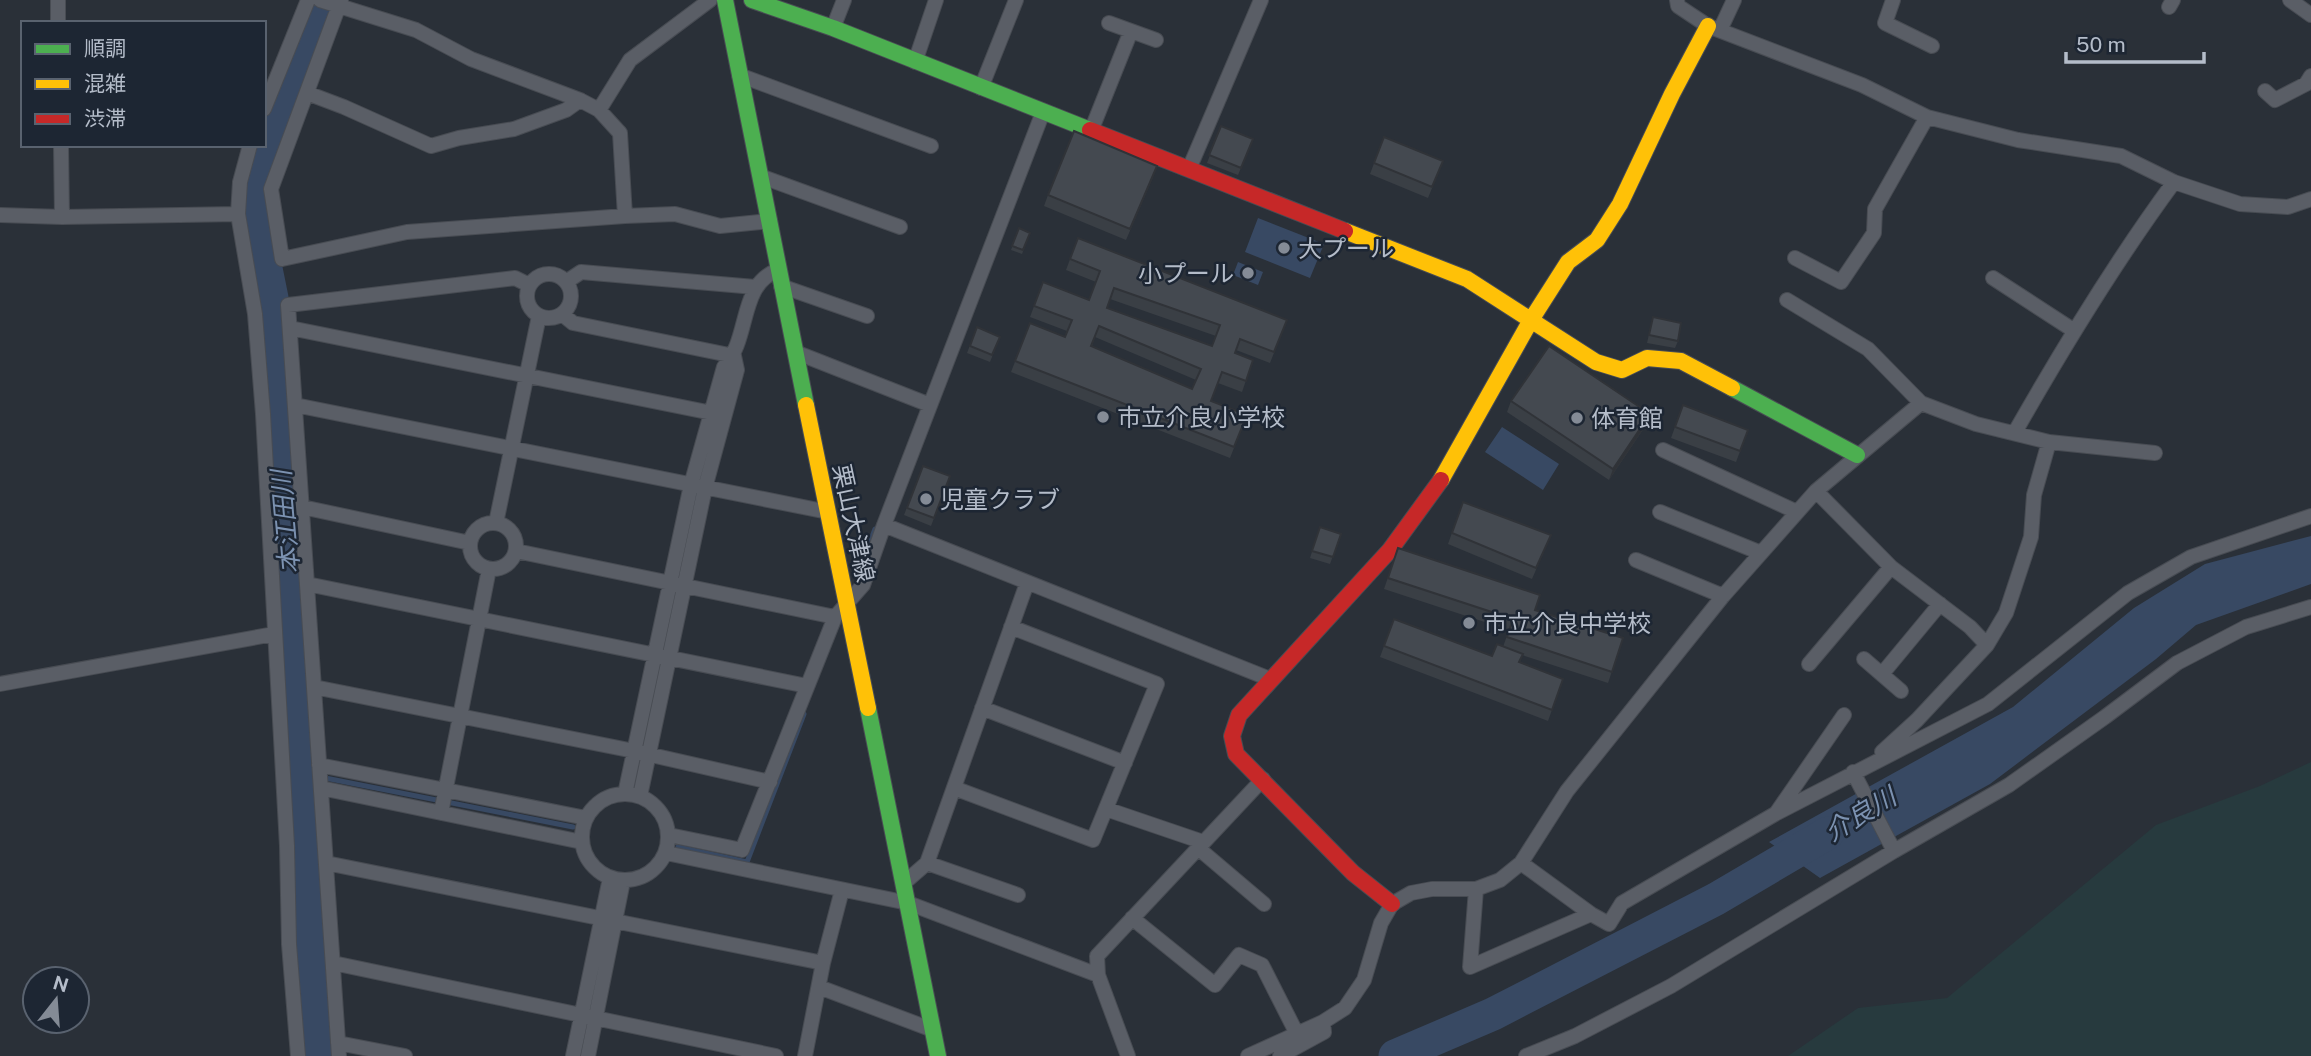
<svg xmlns="http://www.w3.org/2000/svg" width="2311" height="1056" font-family="'Public Sans','Noto Sans JP',sans-serif">
<rect width="100%" height="100%" fill="#2a3038"/>
<path fill="#273a3e" d="M 2311,762 L 2311,1056 L 1788,1056 L 1858,1008 L 1947,998 L 2156,825 L 2260,786 Z"/>
<path fill="#384963" d="M 1258,218 L 1324,244 L 1310,278 L 1245,252 Z
M 1238,262 L 1263,272 L 1258,285 L 1233,275 Z
M 1502,427 L 1559,464 L 1543,490 L 1485,452 Z
M 2311,536 L 2311,584 L 2196,625 L 2156,659 L 1990,784 L 1820,878 L 1769,842 L 2013,707 L 2134,608 L 2205,564 Z"/>
<g fill="none" stroke-linecap="round" stroke-linejoin="round">
<path stroke="#384963" stroke-width="5" d="M 861,566 L 875,529
M 300,773 L 573,827
M 678,847 L 747,862 L 804,714"/>
<path stroke="#384963" stroke-width="33" d="M 318,1056 L 301,796 L 292,598 L 276,421 L 272,298 L 259,234 L 263,171 L 325,0
M 1395,1056 L 1493,1014 L 1716,899 L 1828,833"/>
<defs>
<path id="street" d="M 58,0 L 58,23
M 320,0 L 416,30 L 471,59 L 580,100 L 599,110 L 620,133 L 625,216
M 341,0 L 271,189 L 282,259 L 407,232 L 625,216 L 675,214 L 720,226 L 770,221
M 1677,0 L 1678,6 L 1708,26 L 1862,85 L 1927,117 L 2018,140 L 2121,156 L 2174,182 L 2240,204 L 2288,207 L 2311,199
M 1893,0 L 1885,23 L 1932,46
M 2290,0 L 2311,15
M 2169,7 L 2173,0
M 1109,23 L 1156,40
M 833,28 L 844,0
M 1720,30 L 1734,0
M 915,62 L 936,0
M 739,75 L 931,146
M 981,88 L 1016,0
M 2265,91 L 2275,100 L 2306,84 L 2311,76
M 307,93 L 344,107 L 431,146 L 459,138 L 514,129 L 566,110 L 580,100
M 264,109 L 308,0
M 599,110 L 630,60 L 710,0
M 1091,131 L 1131,31
M 61,145 L 62,217
M 250,145 L 240,182 L 238,214 L 255,314 L 263,414 L 287,846 L 289,944 L 298,1056
M 1189,169 L 1261,0
M 760,176 L 900,227
M 0,215 L 62,217 L 238,214
M 1795,258 L 1841,282 L 1874,233 L 1875,209 L 1927,117
M527 296a22 22 0 1 1 44 0a22 22 0 1 1-44 0Z
M 1993,278 L 2073,330
M 566,282 L 581,272 L 755,287
M 781,286 L 867,316
M 1787,300 L 1868,349 L 1921,403 L 1976,424 L 2049,442 L 2155,453
M 562,314 L 573,323 L 734,356
M 290,328 L 717,414
M 795,352 L 930,405
M 295,405 L 828,512
M 2015,432 C 2064,346 2115,262 2174,182
M 1663,450 L 1797,512
M 1816,491 L 1891,567 L 1970,627 L 1987,645
M 302,507 L 470,543
M 1660,512 L 1761,553
M470 546a23 23 0 1 1 46 0a23 23 0 1 1-46 0Z
M 496,523 L 539,316
M 884,525 L 1270,679
M 516,551 L 835,617
M 1636,560 L 1723,596
M 307,584 L 807,686
M 1864,659 L 1901,691
M 1809,664 L 1891,567
M 1882,674 L 1940,604
M 0,684 L 274,634
M 314,687 L 634,751 L 770,782
M 982,708 L 1125,763
M 1882,752 L 1917,720 L 1987,645 L 2006,613 L 2031,537 L 2034,495 L 2049,442
M 319,765 L 586,818
M 1853,772 L 1894,851
M 321,788 L 582,842
M 954,788 L 1093,840 L 1157,684 L 1011,627
M582 837a43 43 0 1 1 86 0a43 43 0 1 1-86 0Z
M 625,794 L 691,485 L 724,367 C 751,337 738,285 778,270
M 640,796 L 705,488 L 737,370 L 734,356
M 1106,809 L 1203,842
M 1777,812 L 1844,715
M 441,813 L 489,569
M 669,835 L 742,850 L 835,617 L 863,585 L 884,525 L 1043,112
M 1198,848 L 1264,904
M 666,853 L 908,903 L 1098,975
M 326,863 L 823,963
M 927,863 L 1018,895
M 1521,863 L 1591,914
M 904,883 L 927,863 L 1027,583
M 1476,889 L 1470,967 L 1591,914 L 1609,924 L 1622,903 L 1775,814 L 1988,704 L 2128,593 L 2191,557 L 2311,516
M 1132,918 L 1215,985 L 1239,955 L 1262,965 L 1297,1034
M 333,963 L 776,1056
M 819,987 L 933,1030
M 338,1043 L 405,1056
M 339,1056 L 288,305 L 515,278 L 529,285
M 573,1056 L 610,878
M 588,1056 L 623,881
M 805,1056 L 823,963 L 842,890
M 1128,1056 L 1098,975 L 1097,956 L 1263,779
M 1248,1056 L 1323,1022 L 1345,1008 L 1364,980 L 1381,923 L 1392,904 L 1411,893 L 1432,889 L 1476,889 L 1500,880 L 1521,863 L 1567,791 L 1723,596 L 1816,491 L 1921,403
M 1280,1056 L 1324,1032 L 1323,1022
M 1526,1056 L 1575,1036 L 1671,986 L 1894,851 L 2009,785 L 2105,717 L 2177,663 L 2246,627 L 2311,607"/>
<path id="fast" d="M 725,0 L 806,405
M 752,0 L 833,28 L 1090,130
M 1732,388 L 1857,455
M 868,708 L 938,1056"/>
<path id="slow" d="M 1345,231 L 1467,279 L 1596,362 L 1622,370 L 1647,358 L 1681,361 L 1732,388
M 806,405 L 868,708
M 1441,480 L 1531,320 L 1568,262 L 1597,240 L 1620,204 L 1672,94 L 1708,26"/>
<path id="jam" d="M 1090,130 L 1345,231
M 1392,904 L 1353,873 L 1236,754 L 1232,736 L 1239,715 L 1390,550 L 1441,480"/>
</defs>
<use href="#street" stroke="#484c53" stroke-width="16"/>
<use href="#fast" stroke="#484c53" stroke-width="18"/>
<use href="#slow" stroke="#484c53" stroke-width="18"/>
<use href="#jam" stroke="#484c53" stroke-width="18"/>
<use href="#street" stroke="#5a5e66" stroke-width="14"/>
<use href="#fast" stroke="#4caf50" stroke-width="16"/>
<use href="#slow" stroke="#ffc107" stroke-width="16"/>
<use href="#jam" stroke="#c62828" stroke-width="16"/>
</g>
<path fill="#3a3f45" fill-rule="evenodd" d="M 1221,126 L 1253,139 L 1238,175 L 1207,163 Z
M 1384,137 L 1443,161 L 1428,198 L 1370,174 Z
M 1153,177 L 1126,240 L 1044,206 L 1048,195 Z
M 1019,228 L 1030,233 L 1022,254 L 1011,250 Z
M 1078,238 L 1287,320 L 1270,363 L 1236,350 L 1235,353 L 1253,360 L 1242,392 L 1218,383 L 1211,401 L 1247,415 L 1230,458 L 1011,372 L 1030,323 L 1065,337 L 1067,331 L 1030,317 L 1043,282 L 1089,300 L 1096,282 L 1066,270 ZM 1110,299 L 1216,336 L 1212,346 L 1107,308 ZM 1095,337 L 1196,380 L 1192,389 L 1092,346 Z
M 1653,317 L 1678,341 L 1675,348 L 1647,343 Z
M 977,327 L 1000,337 L 990,362 L 967,353 Z
M 1511,401 L 1650,414 L 1646,425 L 1609,480 L 1507,412 Z
M 1683,405 L 1748,430 L 1736,462 L 1671,438 Z
M 923,466 L 950,476 L 931,526 L 904,515 Z
M 1463,502 L 1551,535 L 1532,579 L 1448,544 Z
M 1320,527 L 1341,534 L 1330,564 L 1310,558 Z
M 1398,548 L 1535,610 L 1623,638 L 1608,683 L 1522,655 L 1520,662 L 1563,679 L 1548,721 L 1380,657 L 1394,619 L 1492,656 L 1503,647 L 1509,630 L 1384,589 Z"/>
<path fill="#303338" d="M 1650,414 L 1646,425 L 1609,480 L 1613,469 Z"/>
<path fill="#444950" stroke="#303338" stroke-width="2" fill-rule="evenodd" d="M 1221,126 L 1253,139 L 1241,168 L 1209,155 Z
M 1074,131 L 1157,166 L 1130,229 L 1048,195 Z
M 1384,137 L 1443,161 L 1432,187 L 1374,163 Z
M 1019,228 L 1030,233 L 1023,250 L 1012,246 Z
M 1078,238 L 1287,320 L 1274,352 L 1240,339 L 1235,353 L 1253,360 L 1246,381 L 1222,372 L 1211,401 L 1247,415 L 1234,447 L 1015,361 L 1030,323 L 1065,337 L 1072,320 L 1034,306 L 1043,282 L 1089,300 L 1100,271 L 1070,259 ZM 1114,288 L 1220,325 L 1212,346 L 1107,308 ZM 1099,326 L 1201,369 L 1192,389 L 1091,346 Z
M 1653,317 L 1681,323 L 1678,341 L 1649,335 Z
M 977,327 L 1000,337 L 992,355 L 970,346 Z
M 1549,346 L 1650,414 L 1613,469 L 1511,401 Z
M 1683,405 L 1748,430 L 1740,451 L 1675,427 Z
M 923,466 L 950,476 L 934,518 L 907,508 Z
M 1463,502 L 1551,535 L 1536,568 L 1452,533 Z
M 1320,527 L 1341,534 L 1333,557 L 1312,551 Z
M 1398,548 L 1540,595 L 1535,610 L 1623,638 L 1612,672 L 1507,637 L 1513,619 L 1388,578 Z
M 1394,619 L 1492,656 L 1497,644 L 1523,654 L 1519,662 L 1563,679 L 1552,710 L 1384,646 Z"/>
<g fill="#848b96" stroke="#1d2633" stroke-width="2.5">
<circle cx="1284" cy="248" r="7"/>
<circle cx="1248" cy="273" r="7"/>
<circle cx="1103" cy="417" r="7"/>
<circle cx="1577" cy="418" r="7"/>
<circle cx="926" cy="499" r="7"/>
<circle cx="1469" cy="623" r="7"/>
</g>
<g text-anchor="middle" dominant-baseline="central" stroke-width="5" stroke-linejoin="round" paint-order="stroke">
<g font-size="24" fill="#b4bcc9" stroke="#1d2633" text-anchor="start">
<text x="1298" y="248">大プール</text>
<text x="1234" y="273" text-anchor="end">小プール</text>
<text x="1117" y="417">市立介良小学校</text>
<text x="1591" y="418">体育館</text>
<text x="940" y="499">児童クラブ</text>
<text x="1483" y="623">市立介良中学校</text>
</g>
<g font-size="24" fill="#b4bcc9" stroke="#1d2633">
<text transform="translate(854 523) rotate(78)">栗山大津線</text>
</g>
<g font-size="26" font-style="italic" fill="#7c92b1" stroke="#1d2633">
<text transform="translate(285 522) rotate(-95)">本江田川</text>
<text transform="translate(1860 814) rotate(-31)">介良川</text>
</g>
</g>
<rect x="21" y="21" width="245" height="126" fill="#1d2633" stroke="#59626f" stroke-width="2"/>
<rect x="35" y="44" width="35" height="10" fill="#4caf50" stroke="#59626f" stroke-width="2"/>
<text x="84" y="56" font-size="21" fill="#b4bcc9">順調</text>
<rect x="35" y="79" width="35" height="10" fill="#ffc107" stroke="#59626f" stroke-width="2"/>
<text x="84" y="91" font-size="21" fill="#b4bcc9">混雑</text>
<rect x="35" y="114" width="35" height="10" fill="#c62828" stroke="#59626f" stroke-width="2"/>
<text x="84" y="126" font-size="21" fill="#b4bcc9">渋滞</text>
<g transform="translate(56 1000) rotate(17)"><circle r="33" fill="#1d2633" stroke="#59626f" stroke-width="2"/>
<path d="M0-5L12 26L0 18L-12 26Z" fill="#848b96"/>
<text y="-10" font-size="19" font-weight="bold" text-anchor="middle" fill="#b4bcc9">N</text>
</g>
<path d="M2066 52v10h138v-10" fill="none" stroke="#b4bcc9" stroke-width="3.5"/>
<text x="2076" y="52" font-size="21" fill="#b4bcc9" stroke="#1d2633" stroke-width="5" paint-order="stroke">50 m</text>
</svg>
